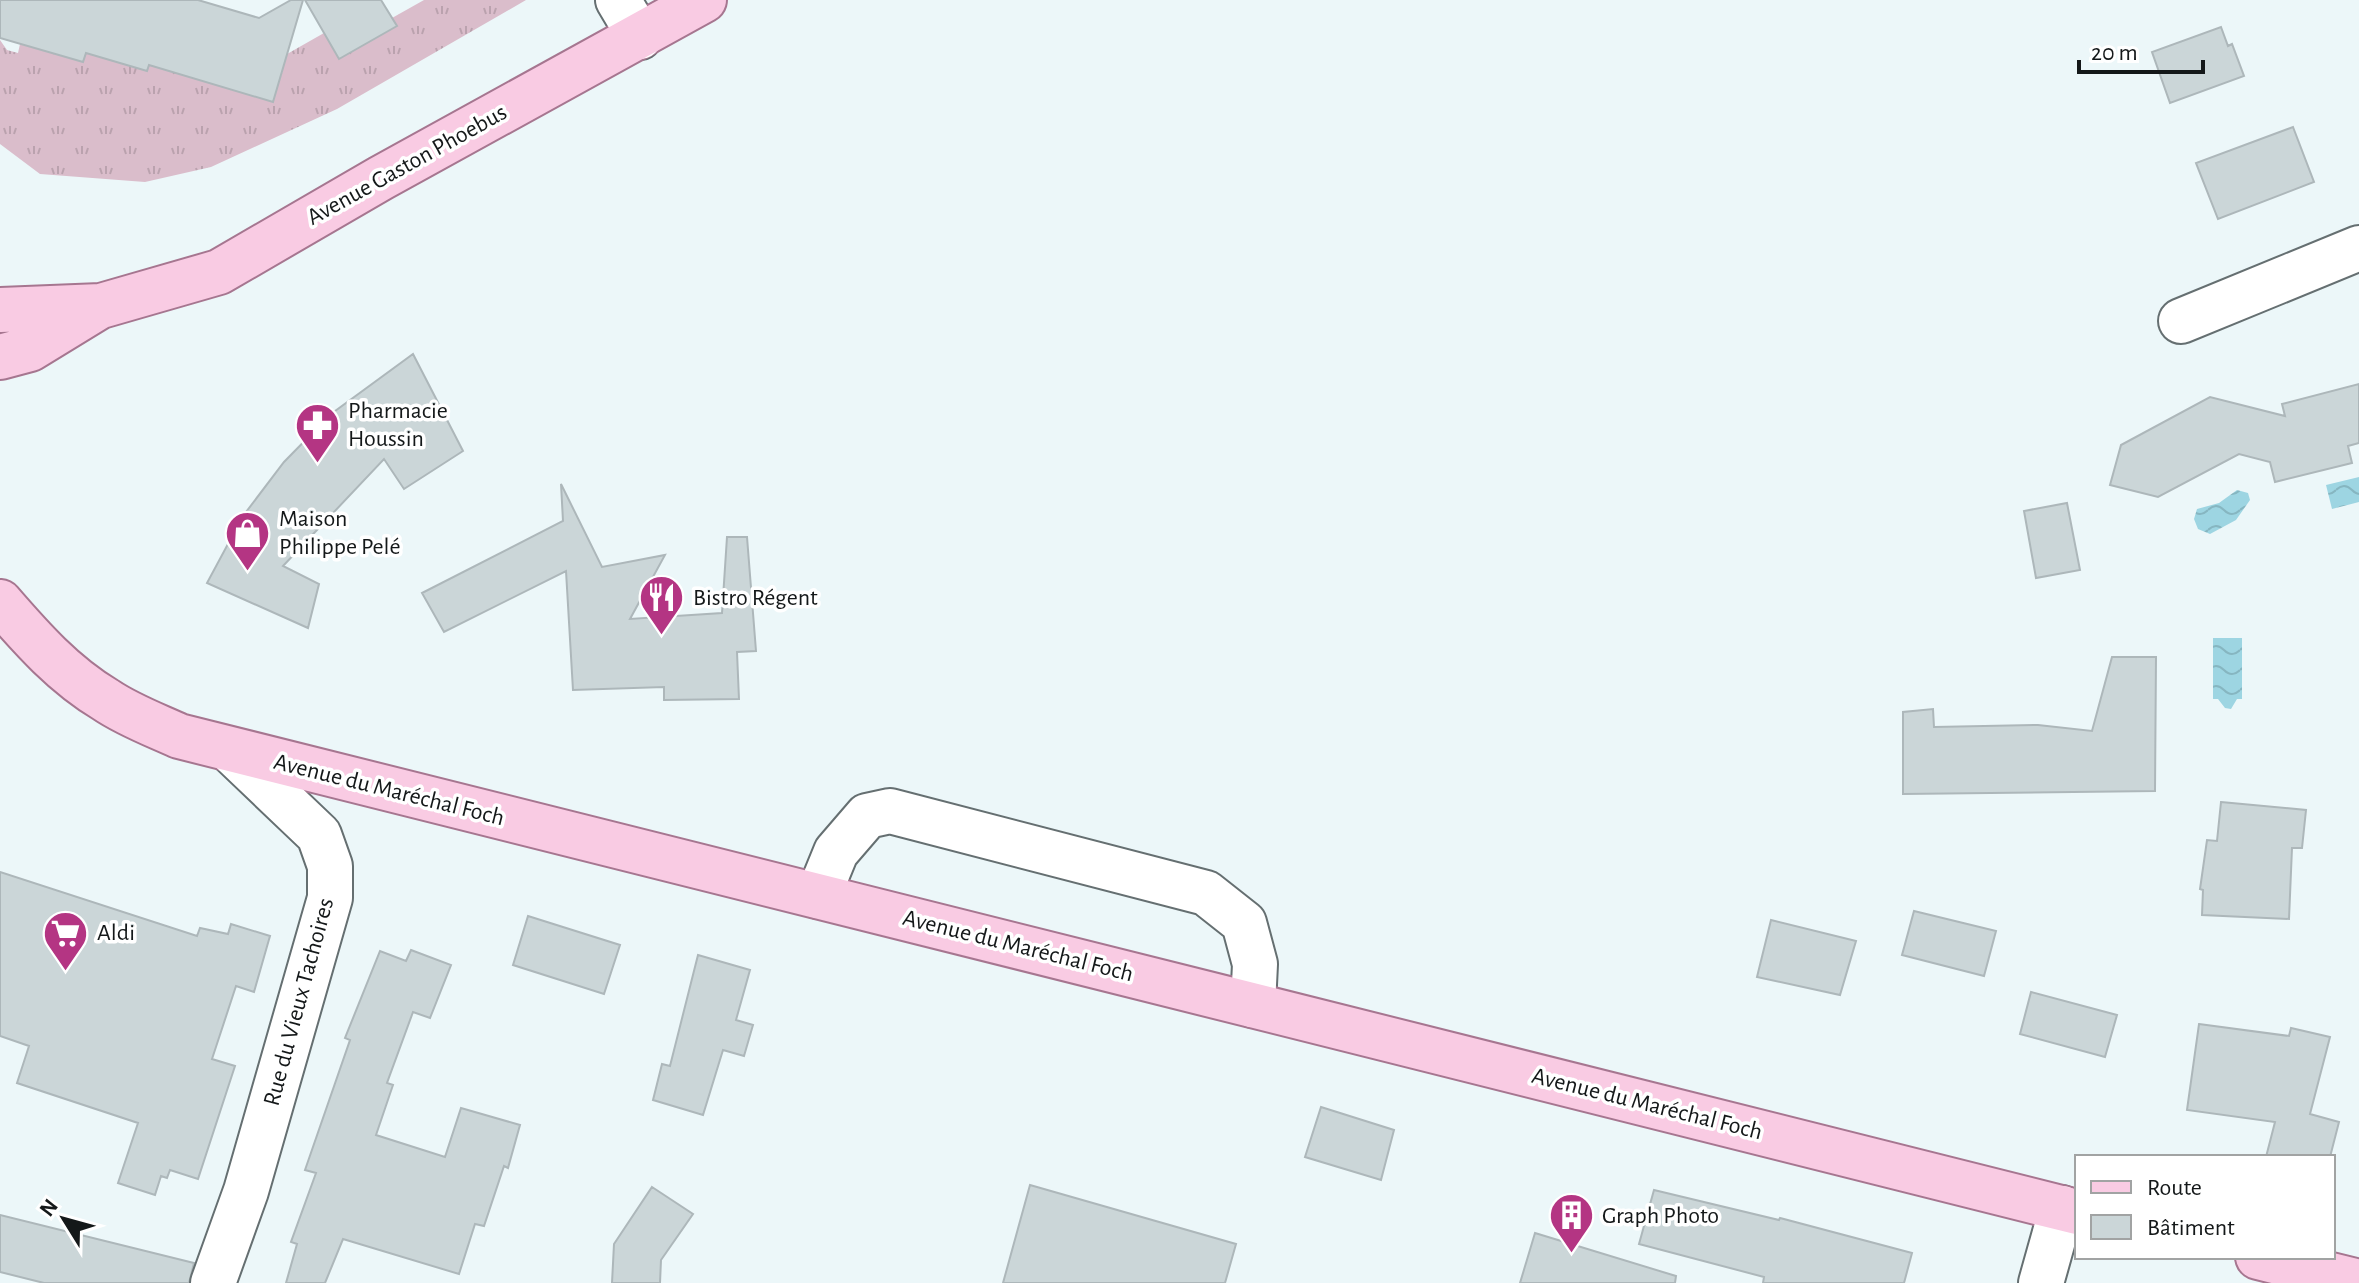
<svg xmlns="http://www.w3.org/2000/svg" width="2359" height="1283" font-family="'Alegreya Sans',sans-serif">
<defs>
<pattern id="grass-tufts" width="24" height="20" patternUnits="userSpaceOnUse" patternTransform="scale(2)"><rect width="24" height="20" fill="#dabdcb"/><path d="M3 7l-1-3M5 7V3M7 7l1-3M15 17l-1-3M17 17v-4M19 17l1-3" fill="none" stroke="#baa2ae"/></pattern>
<pattern id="water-waves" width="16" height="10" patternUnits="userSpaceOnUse" patternTransform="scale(2)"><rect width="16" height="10" fill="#9dd5e2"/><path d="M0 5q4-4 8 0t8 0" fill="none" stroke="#86b6c1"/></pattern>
</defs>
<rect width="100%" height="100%" fill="#ecf7f9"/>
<path fill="url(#grass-tufts)" d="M 424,0 L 526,0 L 337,109 L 211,167 L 145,182 L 40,174 L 0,144 L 0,40 L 7,50 L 18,53 L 20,44 L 82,62 L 86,53 L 146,71 L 149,65 L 273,101 L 283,70 L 270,65 L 273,62 L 324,33 L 339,59 L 396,26 L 392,18 Z"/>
<path fill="url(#water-waves)" d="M 2359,477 L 2359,502 L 2332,509 L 2326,485 Z
M 2237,490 L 2248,493 L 2250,500 L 2236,520 L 2210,534 L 2198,529 L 2194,519 L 2197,509 L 2219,503 Z
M 2213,638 L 2242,638 L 2242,699 L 2237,699 L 2231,709 L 2225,708 L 2218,699 L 2213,699 Z"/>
<path fill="#cbd6d8" stroke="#adb7ba" stroke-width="2" d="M 0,0 L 198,0 L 259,18 L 291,0 L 303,0 L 273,102 L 149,65 L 147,71 L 86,53 L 83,62 L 0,38 Z
M 305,0 L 381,0 L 397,26 L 339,59 Z
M 2221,27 L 2228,46 L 2232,44 L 2244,76 L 2170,103 L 2152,52 Z
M 2293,127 L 2314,182 L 2218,219 L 2196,163 Z
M 413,354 L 463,451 L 404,489 L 384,459 L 283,566 L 319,584 L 308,628 L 207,583 L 243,516 L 284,462 L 331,414 Z
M 2359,384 L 2359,443 L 2348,446 L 2352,463 L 2275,482 L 2270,462 L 2239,454 L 2158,497 L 2110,485 L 2121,445 L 2210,397 L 2285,416 L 2282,404 Z
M 561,484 L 602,567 L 665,555 L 630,619 L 722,613 L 727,537 L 747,537 L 756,651 L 737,652 L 739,699 L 664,700 L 664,687 L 573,690 L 566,571 L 444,632 L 422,593 L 563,521 Z
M 2067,503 L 2080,570 L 2036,578 L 2024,511 Z
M 2112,657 L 2156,657 L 2155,791 L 1903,794 L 1903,712 L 1933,709 L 1934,727 L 2038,725 L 2092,731 Z
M 2221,802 L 2306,810 L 2302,848 L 2292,848 L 2289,919 L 2202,915 L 2203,890 L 2200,889 L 2207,840 L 2217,841 Z
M 0,872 L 197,936 L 200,928 L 228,934 L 231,924 L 270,936 L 254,992 L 236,986 L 212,1059 L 235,1066 L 198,1179 L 170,1170 L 167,1178 L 161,1176 L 155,1195 L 118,1183 L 138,1123 L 17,1083 L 29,1046 L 0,1036 Z
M 1914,911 L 1996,931 L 1984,976 L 1902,955 Z
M 528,916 L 620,945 L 604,994 L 513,965 Z
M 1771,920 L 1856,941 L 1840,995 L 1757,977 Z
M 411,950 L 451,965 L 430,1018 L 413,1012 L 387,1083 L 393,1085 L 376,1135 L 445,1157 L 461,1108 L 520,1125 L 508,1168 L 504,1166 L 484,1226 L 475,1224 L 459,1274 L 343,1239 L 325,1283 L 286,1283 L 297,1244 L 291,1242 L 316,1173 L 305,1170 L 350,1040 L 345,1038 L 380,951 L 406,961 Z
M 698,955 L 750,970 L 736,1020 L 753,1025 L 744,1056 L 723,1050 L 703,1115 L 653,1100 L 662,1064 L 670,1066 Z
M 2031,992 L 2117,1015 L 2105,1057 L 2020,1034 Z
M 2199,1024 L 2289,1036 L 2291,1028 L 2330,1037 L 2310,1114 L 2339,1122 L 2330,1157 L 2266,1157 L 2275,1122 L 2187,1110 Z
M 1321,1107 L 1394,1130 L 1381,1180 L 1305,1157 Z
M 1030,1185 L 1236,1244 L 1225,1283 L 1003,1283 Z
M 652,1187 L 693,1214 L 661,1260 L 660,1283 L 612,1283 L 614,1244 Z
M 1654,1190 L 1779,1220 L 1780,1218 L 1912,1253 L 1904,1283 L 1763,1283 L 1764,1277 L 1639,1244 Z
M 0,1215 L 194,1263 L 189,1283 L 44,1283 L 0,1272 Z
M 1535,1233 L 1676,1276 L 1675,1283 L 1520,1283 Z"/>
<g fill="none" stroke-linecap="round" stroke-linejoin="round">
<defs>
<path id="minor" d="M 618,0 L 640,37
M 2181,321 L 2359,248
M 818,896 L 836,852 L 867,816 L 890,811 L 1206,893 L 1244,923 L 1255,964 L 1253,1005
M 213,1283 L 246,1191 L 330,898 L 330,866 L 319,835 L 232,752
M 2041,1283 L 2062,1208"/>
<path id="major" d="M 0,310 L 101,306 L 219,272 L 381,178 L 704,0
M 0,357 L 30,349 L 97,308
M 0,602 C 32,639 64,675 106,700 C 128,715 155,725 179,736 L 2077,1212
M 2258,1257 L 2359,1282"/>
</defs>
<use href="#minor" stroke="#656f71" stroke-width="48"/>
<use href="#major" stroke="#a67690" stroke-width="48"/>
<use href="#minor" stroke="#fff" stroke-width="44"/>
<use href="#major" stroke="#f9cbe3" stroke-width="44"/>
</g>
<defs>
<symbol id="pharmacy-pin" viewBox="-11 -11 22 30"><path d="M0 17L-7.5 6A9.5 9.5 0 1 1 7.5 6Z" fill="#b43583" stroke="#fff"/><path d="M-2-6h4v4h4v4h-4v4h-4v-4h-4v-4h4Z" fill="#fff"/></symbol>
<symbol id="shop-pin" viewBox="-11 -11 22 30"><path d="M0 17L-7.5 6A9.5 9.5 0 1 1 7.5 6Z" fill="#b43583" stroke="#fff"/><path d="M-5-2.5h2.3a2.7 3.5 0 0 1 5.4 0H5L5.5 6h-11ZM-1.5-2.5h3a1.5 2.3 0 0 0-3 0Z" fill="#fff"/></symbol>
<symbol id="restaurant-pin" viewBox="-11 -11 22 30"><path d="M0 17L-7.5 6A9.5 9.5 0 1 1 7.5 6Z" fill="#b43583" stroke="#fff"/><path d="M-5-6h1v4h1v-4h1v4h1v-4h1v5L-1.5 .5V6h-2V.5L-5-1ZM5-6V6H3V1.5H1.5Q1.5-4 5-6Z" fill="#fff"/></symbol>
<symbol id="supermarket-pin" viewBox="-11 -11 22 30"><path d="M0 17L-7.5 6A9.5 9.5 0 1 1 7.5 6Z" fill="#b43583" stroke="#fff"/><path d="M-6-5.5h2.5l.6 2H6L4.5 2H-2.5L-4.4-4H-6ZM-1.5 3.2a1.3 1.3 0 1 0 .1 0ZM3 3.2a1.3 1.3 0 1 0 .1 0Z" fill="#fff"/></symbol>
<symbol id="building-pin" viewBox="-11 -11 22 30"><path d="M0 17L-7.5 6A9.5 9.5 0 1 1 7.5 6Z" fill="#b43583" stroke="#fff"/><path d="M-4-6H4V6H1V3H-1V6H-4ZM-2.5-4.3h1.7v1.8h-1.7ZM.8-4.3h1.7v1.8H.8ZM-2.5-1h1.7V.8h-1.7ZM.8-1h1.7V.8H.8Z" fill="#fff"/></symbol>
</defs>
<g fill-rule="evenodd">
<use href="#pharmacy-pin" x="292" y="400" width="51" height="69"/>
<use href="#shop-pin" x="222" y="508" width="51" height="69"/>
<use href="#restaurant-pin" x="636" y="572" width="51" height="69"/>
<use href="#supermarket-pin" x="40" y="908" width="51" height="69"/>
<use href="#building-pin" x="1546" y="1190" width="51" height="69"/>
</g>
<g text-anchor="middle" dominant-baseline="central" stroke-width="7" stroke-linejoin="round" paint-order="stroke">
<g font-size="24" fill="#141819" stroke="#fff">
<text transform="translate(407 165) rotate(-29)">Avenue Gaston Phoebus</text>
<text transform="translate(389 790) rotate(14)">Avenue du Maréchal Foch</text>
<text transform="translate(1018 946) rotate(14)">Avenue du Maréchal Foch</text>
<text transform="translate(299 1002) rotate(-75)">Rue du Vieux Tachoires</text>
<text transform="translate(1647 1104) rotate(14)">Avenue du Maréchal Foch</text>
</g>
<g font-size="24" fill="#141819" stroke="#fff" text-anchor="start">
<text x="348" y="411">Pharmacie<tspan x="348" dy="28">Houssin</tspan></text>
<text x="279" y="519">Maison<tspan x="279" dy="28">Philippe Pelé</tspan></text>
<text x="693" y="598">Bistro Régent</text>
<text x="97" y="933">Aldi</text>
<text x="1602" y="1216">Graph Photo</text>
</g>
</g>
<rect x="2075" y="1155" width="260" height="104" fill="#ffffff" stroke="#a1a3a3" stroke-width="2"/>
<rect x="2091" y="1181" width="40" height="12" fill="#f9cbe3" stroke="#a1a3a3" stroke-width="2"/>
<text x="2147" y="1195" font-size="24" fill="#141819">Route</text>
<rect x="2091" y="1215" width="40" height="24" fill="#cbd6d8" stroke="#a1a3a3" stroke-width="2"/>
<text x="2147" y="1235" font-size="24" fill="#141819">Bâtiment</text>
<g transform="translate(64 1219) rotate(307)" stroke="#ffffff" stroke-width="6" paint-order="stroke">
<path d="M0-6L14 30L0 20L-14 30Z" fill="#141819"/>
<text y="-12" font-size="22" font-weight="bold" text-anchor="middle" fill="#141819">N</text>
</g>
<path d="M2079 60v12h124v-12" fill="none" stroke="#141819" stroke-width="4"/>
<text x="2091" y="60" font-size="24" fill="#141819" stroke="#ffffff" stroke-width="6" paint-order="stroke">20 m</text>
</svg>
